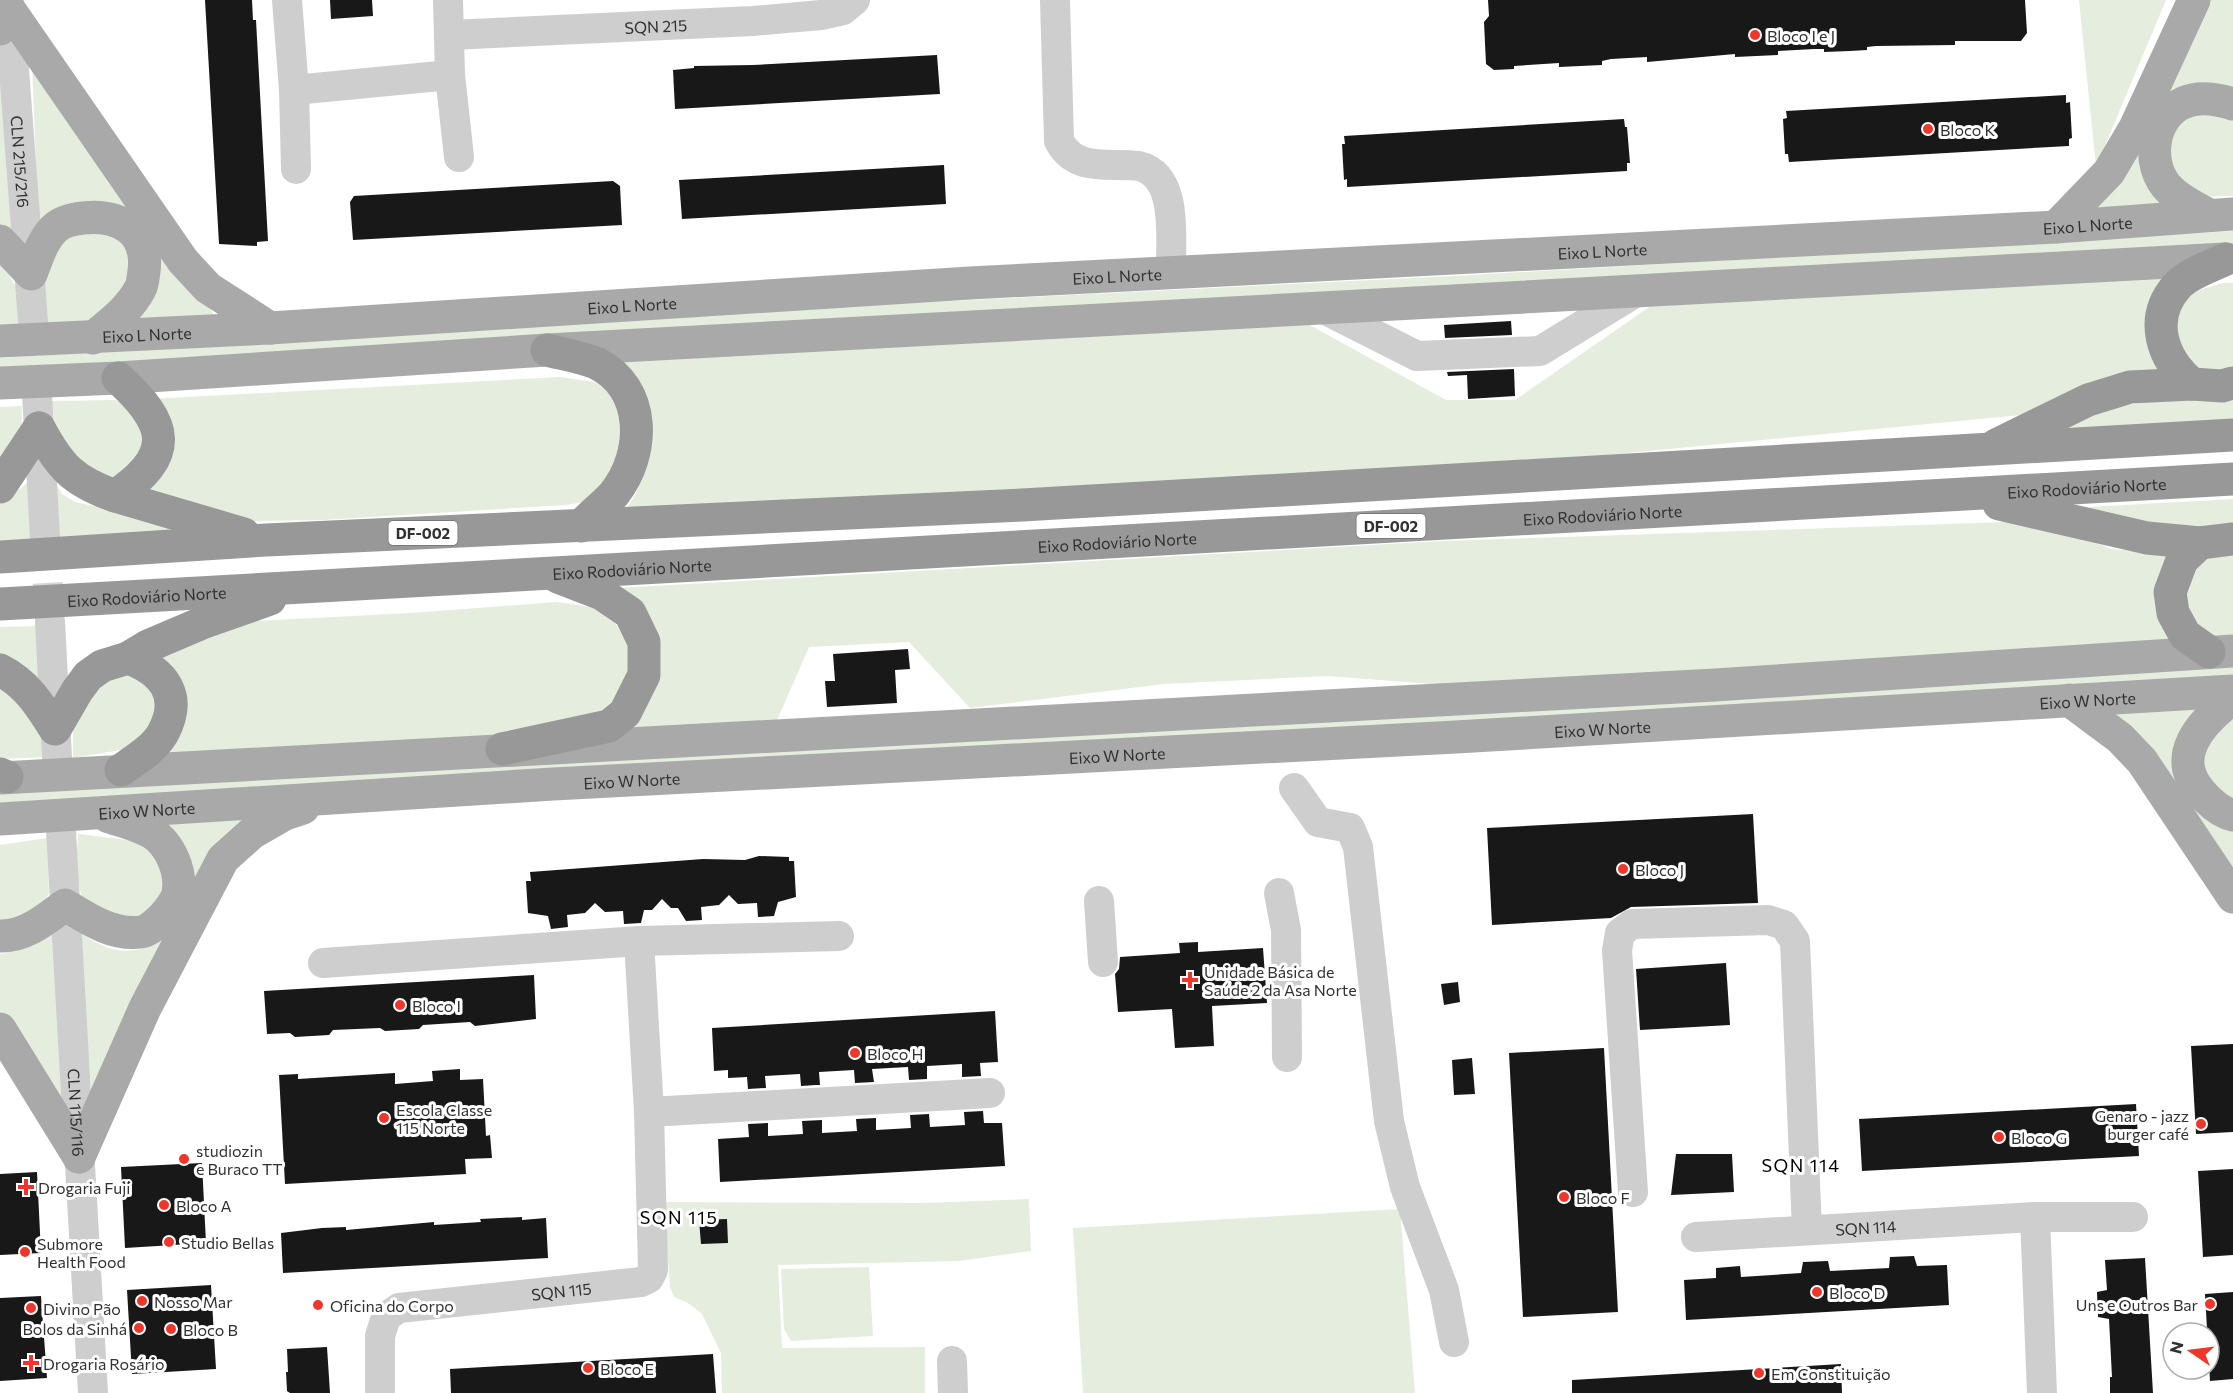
<svg xmlns="http://www.w3.org/2000/svg" width="2233" height="1393" font-family="Commissioner,sans-serif">
<rect width="100%" height="100%" fill="#fff"/>
<path fill="#e5eede" d="M 2079,0 L 2166,0 L 2096,167 Z
M 2201,0 L 2233,0 L 2233,96 L 2158,111 L 2184,211 L 2072,217 Z
M 0,64 L 12,243 L 0,231 Z
M 32,64 L 215,316 L 120,331 L 144,310 L 125,217 L 39,239 Z
M 2191,108 L 2233,115 L 2233,196 L 2200,197 L 2163,165 L 2174,125 Z
M 2233,231 L 2233,246 L 0,376 L 0,358 L 791,309 L 1453,276 Z
M 71,233 L 117,235 L 139,260 L 94,331 L 44,328 C 40,284 34,265 71,233 Z
M 0,258 L 17,289 L 18,333 L 0,334 Z
M 2184,273 L 2167,368 L 2042,413 L 1606,455 L 625,513 C 647,475 666,433 642,390 C 636,379 621,369 612,360 L 1306,323 L 1446,400 L 1515,400 L 1655,303 Z
M 2223,283 L 2233,283 L 2233,372 L 2194,373 L 2173,340 C 2183,297 2179,295 2223,283 Z
M 560,377 L 594,382 L 608,390 L 622,408 L 626,453 L 598,500 L 565,505 L 323,520 L 252,521 L 138,497 L 152,487 L 166,466 L 150,399 Z
M 2233,394 L 2233,420 L 2064,429 C 2115,398 2175,399 2233,394 Z
M 114,400 L 129,404 L 150,426 L 134,476 L 89,482 L 56,436 L 52,401 Z
M 22,406 L 21,448 L 0,483 L 0,407 Z
M 50,474 L 62,494 L 75,502 L 242,537 L 56,544 Z
M 28,482 L 32,548 L 0,550 L 0,505 Z
M 2233,499 L 2233,534 L 2202,532 L 2069,508 Z
M 2007,522 L 2068,532 L 2112,549 L 2177,555 L 2184,645 L 1444,685 L 1327,676 L 1164,684 L 970,708 L 909,642 L 809,647 L 774,727 L 624,733 L 645,706 L 617,588 L 1442,541 Z
M 2225,554 L 2233,556 L 2233,639 L 2213,640 L 2190,627 L 2178,589 L 2193,559 Z
M 557,602 C 611,609 610,610 635,658 L 615,709 L 590,724 L 495,735 L 155,760 L 162,755 L 148,659 L 253,621 L 411,613 Z
M 36,626 L 40,697 L 0,662 L 0,627 Z
M 2233,665 L 2233,682 L 0,808 L 0,792 Z
M 138,673 L 164,700 L 139,747 L 73,758 L 73,729 L 103,678 Z
M 0,682 L 29,700 L 52,757 L 0,759 Z
M 2214,705 L 2180,740 L 2233,826 L 2233,885 L 2096,712 Z
M 2233,719 L 2233,807 L 2202,783 L 2203,738 Z
M 256,819 L 92,1104 L 80,931 C 101,951 136,960 161,938 C 170,931 177,922 184,914 L 155,825 Z
M 78,834 L 146,842 L 174,891 L 142,926 L 83,904 L 76,870 Z
M 47,838 L 49,893 L 36,919 L 0,930 L 0,845 Z
M 54,929 L 62,1115 L 0,1013 L 0,954 L 29,947 Z
M 1029,1199 L 1031,1251 L 959,1261 L 778,1265 L 782,1348 L 925,1347 L 925,1393 L 722,1393 L 721,1353 L 702,1314 L 688,1303 L 674,1297 L 670,1287 L 664,1202 L 923,1203 Z
M 1400,1209 L 1415,1393 L 1083,1393 L 1073,1228 Z
M 869,1267 L 873,1336 L 791,1341 L 784,1329 L 781,1269 Z"/>
<path fill="#181818" d="M 205,0 L 252,0 L 253,20 L 256,20 L 268,241 L 257,242 L 257,246 L 219,244 Z
M 330,0 L 372,0 L 373,16 L 331,19 Z
M 1488,0 L 2025,0 L 2027,33 L 2021,41 L 1955,41 L 1955,45 L 1876,46 L 1867,47 L 1867,50 L 1850,51 L 1824,52 L 1824,49 L 1814,49 L 1778,51 L 1778,55 L 1735,57 L 1735,54 L 1647,62 L 1647,57 L 1611,59 L 1602,61 L 1602,65 L 1559,67 L 1559,63 L 1514,66 L 1514,69 L 1494,70 L 1486,64 L 1484,22 L 1489,16 Z
M 937,55 L 940,94 L 675,109 L 673,70 L 694,68 L 694,66 L 753,65 Z
M 2066,95 L 2066,103 L 2070,102 L 2072,138 L 2069,139 L 2069,146 L 1789,162 L 1788,154 L 1785,154 L 1783,119 L 1787,118 L 1786,111 Z
M 1624,119 L 1625,127 L 1627,127 L 1630,163 L 1627,163 L 1627,171 L 1347,187 L 1347,179 L 1344,180 L 1342,144 L 1345,144 L 1344,136 Z
M 944,165 L 946,204 L 682,219 L 679,180 Z
M 613,181 L 620,186 L 622,225 L 353,240 L 350,202 L 354,196 Z
M 1511,321 L 1512,335 L 1445,338 L 1444,325 Z
M 1514,369 L 1515,396 L 1468,399 L 1467,375 L 1448,376 L 1447,372 Z
M 908,649 L 910,669 L 895,670 L 897,703 L 827,707 L 825,681 L 835,681 L 833,654 Z
M 1753,814 L 1758,903 L 1631,907 L 1611,918 L 1492,925 L 1487,828 Z
M 759,856 L 789,857 L 789,861 L 794,861 L 796,897 L 778,902 L 774,916 L 758,917 L 757,903 L 738,904 L 729,895 L 719,905 L 701,907 L 702,920 L 686,921 L 678,908 L 671,908 L 662,899 L 652,910 L 644,910 L 641,923 L 624,924 L 623,911 L 605,912 L 595,903 L 585,913 L 567,915 L 568,927 L 551,929 L 548,916 L 528,913 L 526,881 L 531,881 L 530,872 L 703,859 L 745,860 Z
M 1198,942 L 1198,952 L 1263,948 L 1267,1003 L 1212,1006 L 1214,1046 L 1175,1048 L 1172,1009 L 1118,1012 L 1115,974 L 1119,969 L 1120,957 L 1180,953 L 1179,943 Z
M 1726,963 L 1730,1025 L 1640,1030 L 1636,969 Z
M 534,975 L 536,1019 L 475,1026 L 470,1022 L 423,1025 L 419,1029 L 385,1031 L 380,1028 L 333,1030 L 329,1035 L 295,1037 L 290,1033 L 267,1034 L 264,991 Z
M 1458,982 L 1460,1002 L 1444,1005 L 1441,984 Z
M 995,1011 L 998,1062 L 980,1063 L 981,1076 L 962,1077 L 962,1064 L 927,1066 L 927,1079 L 909,1080 L 908,1067 L 872,1069 L 874,1082 L 855,1083 L 854,1070 L 819,1072 L 820,1085 L 816,1085 L 801,1086 L 800,1074 L 765,1076 L 766,1088 L 748,1089 L 747,1077 L 728,1078 L 728,1070 L 714,1071 L 712,1028 Z
M 2233,1044 L 2233,1132 L 2196,1134 L 2191,1046 Z
M 1604,1048 L 1618,1312 L 1523,1317 L 1509,1053 Z
M 1472,1058 L 1475,1094 L 1454,1095 L 1452,1060 Z
M 460,1069 L 460,1080 L 483,1079 L 486,1136 L 490,1135 L 492,1158 L 465,1159 L 466,1174 L 285,1184 L 279,1075 L 298,1074 L 298,1079 L 395,1073 L 395,1084 L 433,1081 L 432,1071 Z
M 2136,1104 L 2139,1156 L 1862,1171 L 1859,1119 Z
M 983,1111 L 984,1123 L 1002,1123 L 1005,1166 L 720,1182 L 718,1139 L 749,1137 L 748,1124 L 768,1123 L 768,1136 L 803,1134 L 802,1121 L 822,1120 L 822,1133 L 857,1131 L 856,1119 L 876,1118 L 876,1130 L 911,1128 L 910,1115 L 929,1114 L 930,1127 L 965,1125 L 964,1112 Z
M 1676,1154 L 1732,1154 L 1734,1192 L 1671,1195 Z
M 202,1163 L 206,1243 L 125,1248 L 121,1167 Z
M 2233,1169 L 2233,1255 L 2203,1257 L 2198,1171 Z
M 37,1172 L 41,1253 L 0,1255 L 0,1174 Z
M 522,1217 L 522,1220 L 546,1218 L 548,1258 L 283,1273 L 281,1233 L 322,1228 L 346,1227 L 346,1230 L 434,1222 L 434,1225 L 481,1222 L 480,1219 Z
M 727,1219 L 728,1243 L 701,1244 L 699,1220 Z
M 1914,1256 L 1917,1266 L 1947,1265 L 1949,1305 L 1686,1320 L 1684,1280 L 1716,1278 L 1716,1268 L 1740,1266 L 1741,1277 L 1801,1273 L 1803,1262 L 1828,1261 L 1830,1271 L 1889,1268 L 1890,1257 Z
M 2145,1258 L 2153,1393 L 2110,1393 L 2110,1377 L 2112,1377 L 2109,1319 L 2098,1317 L 2097,1292 L 2107,1290 L 2105,1260 Z
M 211,1285 L 216,1369 L 132,1374 L 127,1290 Z
M 2233,1292 L 2233,1379 L 2210,1381 L 2205,1294 Z
M 41,1296 L 47,1378 L 0,1381 L 0,1298 Z
M 327,1347 L 330,1393 L 290,1393 L 287,1391 L 286,1372 L 288,1372 L 287,1349 Z
M 713,1354 L 716,1393 L 451,1393 L 450,1369 Z
M 1841,1364 L 1842,1393 L 1572,1393 L 1572,1380 Z"/>
<g fill="none" stroke-linecap="round" stroke-linejoin="round">
<path stroke="#d6d6d6" stroke-width="30" stroke-dasharray="30 15" stroke-linecap="butt" d="M 33,322 L 37,394
M 45,538 L 50,621
M 57,758 L 61,831"/>
<g stroke="#cecece" stroke-width="30">
<path d="M 287,0 L 294,90 L 450,75"/>
<path d="M 448,0 L 450,75 L 459,157"/>
<path d="M 1055,0 L 1059,141 C 1076,173 1109,162 1139,166 C 1180,176 1170,241 1171,274"/>
<path id="s1" d="M 9,3 L 33,322"/>
<path id="s2" d="M 450,35 L 753,21 L 821,15 L 843,10 L 855,0"/>
<path d="M 294,90 L 296,169"/>
<path d="M 1322,308 L 1417,356 L 1540,351 L 1638,291"/>
<path d="M 37,394 L 45,538"/>
<path d="M 50,621 L 57,758"/>
<path d="M 1294,788 L 1318,822 L 1350,828 L 1358,847 L 1389,1121 L 1405,1187 L 1444,1290 L 1454,1342"/>
<path id="s3" d="M 61,831 L 93,1393"/>
<path d="M 1279,893 L 1286,930 L 1287,1057"/>
<path d="M 1099,901 L 1103,962"/>
<path d="M 323,963 L 639,941 L 839,936"/>
<path d="M 649,1112 L 990,1093"/>
<path d="M 1633,1192 L 1617,950 L 1620,933 L 1632,924 L 1768,920 L 1784,925 L 1795,941 L 1807,1230"/>
<path d="M 2035,1217 L 2042,1393"/>
<path id="s4" d="M 1696,1237 L 2035,1217 L 2133,1217"/>
<path d="M 952,1361 L 953,1393"/>
<path id="s5" d="M 380,1393 L 380,1336 L 386,1317 L 399,1308 L 641,1282 L 649,1278 L 653,1270 L 649,1112 L 639,941"/>
</g>
<g stroke="#a9a9a9" stroke-width="33">
<path d="M 0,29 L 9,9 L 183,261 L 208,288 L 270,328"/>
<path d="M 2209,215 C 2196,208 2181,201 2170,190 C 2145,166 2151,117 2183,103 C 2198,96 2218,99 2233,104"/>
<path d="M 2056,227 L 2109,172 L 2135,128 L 2194,0"/>
<path d="M 0,241 L 31,274 C 37,259 42,241 54,229 C 61,222 73,219 83,218 C 119,214 149,231 144,271 C 143,277 143,284 140,289 C 129,310 110,323 93,338"/>
<path id="s6" d="M 0,341 L 270,328 L 970,283 L 2056,227 L 2233,214"/>
<path d="M 0,383 L 118,378 L 547,350 L 2225,259"/>
<path d="M 2233,698 C 2200,723 2166,759 2206,798 C 2213,805 2222,813 2233,815"/>
<path d="M 2069,700 L 2120,738 L 2142,761 L 2233,897"/>
<path d="M 0,778 L 1715,685 L 2233,651"/>
<path id="s7" d="M 0,819 L 553,784 L 1456,737 L 2233,691"/>
<path d="M 0,936 C 25,937 46,919 65,905 C 88,919 113,936 141,932 C 154,930 176,905 178,893 C 182,872 170,844 152,833 C 139,825 123,821 109,817"/>
<path d="M 0,1029 L 79,1157"/>
<path d="M 79,1157 L 145,1008 L 223,859 L 252,833 L 285,814 L 303,808"/>
</g>
<g stroke="#989898" stroke-width="33">
<path d="M 547,350 C 562,354 581,357 596,363 C 647,388 646,454 614,494 C 604,505 591,515 581,526"/>
<path d="M 2192,384 C 2162,359 2148,319 2177,286 C 2189,273 2210,267 2226,259"/>
<path d="M 39,428 C 60,467 73,481 115,496 C 176,455 169,424 118,378"/>
<path d="M 1996,445 L 2088,400 L 2130,387 L 2192,384 L 2222,386 L 2233,383"/>
<path d="M 0,487 L 39,428"/>
<path d="M 115,496 L 244,534"/>
<path d="M 1999,504 L 2147,538 L 2200,543 L 2233,539"/>
<path d="M 2200,543 L 2182,560 L 2170,592 L 2173,613 L 2185,635 L 2209,652"/>
<path d="M 0,557 L 266,540 L 1022,505 L 2233,435"/>
<path id="s8" d="M 0,604 L 2233,479"/>
<path d="M 0,670 C 26,683 40,705 55,729 L 77,691 L 88,676 L 102,666 L 128,658 L 148,646 L 202,623 L 270,599"/>
<path d="M 502,749 L 609,726 L 625,713 L 644,675 L 644,642 L 630,613 L 602,594 L 558,577"/>
<path d="M 121,770 C 135,760 154,749 163,733 C 183,696 164,671 128,658"/>
<path d="M 0,774 L 7,777"/>
</g>
</g>
<g fill="#f0352a" stroke="#fff" stroke-width="2">
<circle cx="1755" cy="35" r="6"/>
<circle cx="1928" cy="129" r="6"/>
<circle cx="1623" cy="869" r="6"/>
<path d="M1187 971h6v6h6v6h-6v6h-6v-6h-6v-6h6z"/>
<circle cx="400" cy="1005" r="6"/>
<circle cx="855" cy="1053" r="6"/>
<circle cx="384" cy="1118" r="6"/>
<circle cx="2201" cy="1124" r="6"/>
<circle cx="1999" cy="1137" r="6"/>
<circle cx="184" cy="1159" r="6"/>
<path d="M23 1178h6v6h6v6h-6v6h-6v-6h-6v-6h6z"/>
<circle cx="1564" cy="1197" r="6"/>
<circle cx="164" cy="1205" r="6"/>
<circle cx="169" cy="1242" r="6"/>
<circle cx="25" cy="1252" r="6"/>
<circle cx="1817" cy="1292" r="6"/>
<circle cx="142" cy="1301" r="6"/>
<circle cx="2210" cy="1304" r="6"/>
<circle cx="318" cy="1305" r="6"/>
<circle cx="31" cy="1308" r="6"/>
<circle cx="139" cy="1328" r="6"/>
<circle cx="171" cy="1329" r="6"/>
<path d="M28 1354h6v6h6v6h-6v6h-6v-6h-6v-6h6z"/>
<circle cx="588" cy="1368" r="6"/>
<circle cx="1759" cy="1373" r="6"/>
</g>
<g text-anchor="middle" dominant-baseline="central" stroke-width="6" stroke-linejoin="round" paint-order="stroke">
<g fill="#fff" stroke="#6f6f6f" stroke-width="1.5">
<rect x="1356.5" y="514" width="69" height="24" rx="4.5"/>
<rect x="388.5" y="521" width="69" height="24" rx="4.5"/>
</g>
<g font-size="15" font-weight="bold" fill="#313131">
<text x="1391" y="526">DF-002</text>
<text x="423" y="533">DF-002</text>
</g>
<g font-size="16" fill="#313131" stroke="#fff">
<text stroke="none"><textPath href="#s2" startOffset="206">SQN 215</textPath></text>
<text stroke="none"><textPath href="#s1" startOffset="159">CLN 215/216</textPath></text>
<text stroke="none"><textPath href="#s6" startOffset="2091">Eixo L Norte</textPath></text>
<text stroke="none"><textPath href="#s6" startOffset="1605">Eixo L Norte</textPath></text>
<text stroke="none"><textPath href="#s6" startOffset="1119">Eixo L Norte</textPath></text>
<text stroke="none"><textPath href="#s6" startOffset="633">Eixo L Norte</textPath></text>
<text stroke="none"><textPath href="#s6" startOffset="147">Eixo L Norte</textPath></text>
<text stroke="none"><textPath href="#s8" startOffset="2090">Eixo Rodoviário Norte</textPath></text>
<text stroke="none"><textPath href="#s8" startOffset="1605">Eixo Rodoviário Norte</textPath></text>
<text stroke="none"><textPath href="#s8" startOffset="1119">Eixo Rodoviário Norte</textPath></text>
<text stroke="none"><textPath href="#s8" startOffset="633">Eixo Rodoviário Norte</textPath></text>
<text stroke="none"><textPath href="#s8" startOffset="147">Eixo Rodoviário Norte</textPath></text>
<text stroke="none"><textPath href="#s7" startOffset="2091">Eixo W Norte</textPath></text>
<text stroke="none"><textPath href="#s7" startOffset="1605">Eixo W Norte</textPath></text>
<text stroke="none"><textPath href="#s7" startOffset="1119">Eixo W Norte</textPath></text>
<text stroke="none"><textPath href="#s7" startOffset="633">Eixo W Norte</textPath></text>
<text stroke="none"><textPath href="#s7" startOffset="147">Eixo W Norte</textPath></text>
<text stroke="none"><textPath href="#s3" startOffset="282">CLN 115/116</textPath></text>
<text stroke="none"><textPath href="#s4" startOffset="170">SQN 114</textPath></text>
<text stroke="none"><textPath href="#s5" startOffset="256">SQN 115</textPath></text>
</g>
<g font-size="16" fill="#313131" stroke="#fff" text-anchor="start">
<text x="1767" y="35">Bloco I e J</text>
<text x="1940" y="129">Bloco K</text>
<text x="1635" y="869">Bloco J</text>
<text x="1204" y="971">Unidade Básica de<tspan x="1204" dy="18">Saúde 2 da Asa Norte</tspan></text>
<text x="412" y="1005">Bloco I</text>
<text x="867" y="1053">Bloco H</text>
<text x="396" y="1109">Escola Classe<tspan x="396" dy="18">115 Norte</tspan></text>
<text x="2189" y="1115" text-anchor="end">Genaro - jazz<tspan x="2189" dy="18">burger café</tspan></text>
<text x="2011" y="1137">Bloco G</text>
<text x="196" y="1150">studiozin<tspan x="196" dy="18">e Buraco TT</tspan></text>
<text x="38" y="1187">Drogaria Fuji</text>
<text x="1576" y="1197">Bloco F</text>
<text x="176" y="1205">Bloco A</text>
<text x="181" y="1242">Studio Bellas</text>
<text x="37" y="1243">Submore<tspan x="37" dy="18">Health Food</tspan></text>
<text x="1829" y="1292">Bloco D</text>
<text x="154" y="1301">Nosso Mar</text>
<text x="2198" y="1304" text-anchor="end">Uns e Outros Bar</text>
<text x="330" y="1305">Oficina do Corpo</text>
<text x="43" y="1308">Divino Pão</text>
<text x="127" y="1328" text-anchor="end">Bolos da Sinhá</text>
<text x="183" y="1329">Bloco B</text>
<text x="43" y="1363">Drogaria Rosário</text>
<text x="600" y="1368">Bloco E</text>
<text x="1771" y="1373">Em Constituição</text>
</g>
<g font-size="18" letter-spacing="1.5" fill="#000" stroke="#fff">
<text x="1801" y="1165">SQN 114</text>
<text x="679" y="1217">SQN 115</text>
</g>
</g>
<g transform="translate(2191 1351) rotate(284)"><circle r="28" fill="#ffffff" stroke="#adadad" stroke-width="1.5"/>
<path d="M0-4.5L10 22L0 15L-10 22Z" fill="#f0352a"/>
<text y="-9" font-size="16" font-weight="bold" text-anchor="middle" fill="#313131">N</text>
</g>
</svg>
